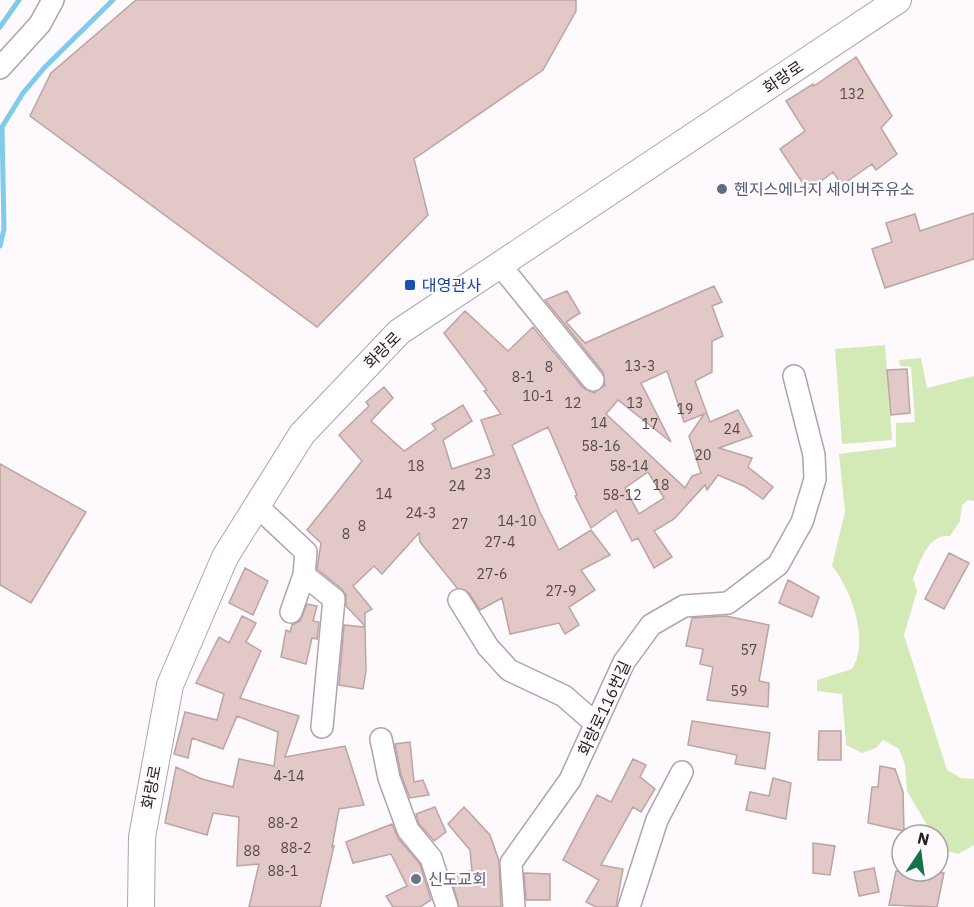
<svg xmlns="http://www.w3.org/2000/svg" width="974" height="907" font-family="'IBM Plex Sans','Noto Sans KR',sans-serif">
<rect width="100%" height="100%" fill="#fdf9fd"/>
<path fill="#d3eab7" d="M 885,345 L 892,440 L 842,444 L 835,349 Z
M 921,358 L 927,388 L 974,376 L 974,501 L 968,500 L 962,505 L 960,521 L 950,536 C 927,534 922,560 913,578 L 917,591 L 904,635 L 947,770 L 961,778 L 974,779 L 974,845 L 958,854 L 938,848 L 938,835 L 933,835 L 907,791 L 905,765 L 899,749 L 883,740 L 876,748 L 862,753 L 846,745 L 842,694 L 817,691 L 817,680 L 852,669 C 870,640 851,589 832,566 L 845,512 L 839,454 L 896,447 L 896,423 L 915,422 L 911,367 L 900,366 L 899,360 Z"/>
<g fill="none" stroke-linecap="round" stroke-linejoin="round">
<path stroke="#7ecbea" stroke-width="5" d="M 0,27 L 19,0
M 0,246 L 4,229 L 2,127 L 23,93 L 45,67 L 113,0"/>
</g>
<path fill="#e2c8c6" stroke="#bca4a1" stroke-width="1.5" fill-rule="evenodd" d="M 136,0 L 576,0 L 576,11 L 543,70 L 414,159 L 428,215 L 317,327 L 30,116 L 51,73 Z
M 856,57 L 892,116 L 881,128 L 897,154 L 876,170 L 872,164 L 842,185 L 833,172 L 808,191 L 780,149 L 805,131 L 786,101 L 813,84 L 814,86 Z
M 974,213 L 974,259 L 885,288 L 872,249 L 892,242 L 886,223 L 915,214 L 920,231 Z
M 714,286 L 722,302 L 712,306 L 723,336 L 712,341 L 712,372 L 695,381 L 710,422 L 738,410 L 752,436 L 719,448 L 752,458 L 748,467 L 773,487 L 763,499 L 744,486 L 718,475 L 707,490 L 705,485 L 674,519 L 654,531 L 672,557 L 654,568 L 638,538 L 632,541 L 616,510 L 591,528 L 575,496 L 577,495 L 548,427 L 512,445 L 540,512 L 559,550 L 591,530 L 610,555 L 581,570 L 595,590 L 569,607 L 579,625 L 565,634 L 559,623 L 510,634 L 502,598 L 480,610 L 469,593 L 457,588 L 420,542 L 419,533 L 382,574 L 374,566 L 353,586 L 372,609 L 365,613 L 365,626 L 346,606 L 346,595 L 342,589 L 317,569 L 321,543 L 307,530 L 362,461 L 339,435 L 369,406 L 366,402 L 384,387 L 393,398 L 371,421 L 404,451 L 436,429 L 432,424 L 463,405 L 472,421 L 443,440 L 452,469 L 494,455 L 481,420 L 501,414 L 484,391 L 487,390 L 444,333 L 465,311 L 508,351 L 533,327 L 583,388 L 594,393 L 605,385 L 603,372 L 545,300 L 567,291 L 580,313 L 566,322 L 585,343 ZM 667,371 L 684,422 L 704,414 L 689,436 L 701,473 L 692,476 L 685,488 L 606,414 L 618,400 L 671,442 L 641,383 ZM 648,472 L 664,498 L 639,514 L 625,488 Z
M 907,369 L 910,413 L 891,415 L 887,370 Z
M 0,464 L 86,512 L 31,603 L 0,585 Z
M 949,553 L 969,563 L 944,609 L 925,599 Z
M 245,568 L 268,581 L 253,615 L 229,603 Z
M 788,580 L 819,597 L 812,617 L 779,603 Z
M 307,604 L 317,606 L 313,621 L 319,622 L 317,639 L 312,638 L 306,664 L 281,657 L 286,630 L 290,632 L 292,625 L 300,621 Z
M 242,616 L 256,623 L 246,642 L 261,651 L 240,698 L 299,716 L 285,757 L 345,746 L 364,805 L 339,809 L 332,847 L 334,846 L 320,907 L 249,907 L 259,864 L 237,866 L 239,817 L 213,813 L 207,835 L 165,823 L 176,767 L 202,779 L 233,787 L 239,759 L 274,766 L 278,732 L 237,716 L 223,749 L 192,738 L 188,758 L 174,754 L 185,712 L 217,720 L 224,694 L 196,683 L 219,637 L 229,643 Z
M 726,616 L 769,625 L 759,681 L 769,683 L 768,707 L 707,700 L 713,667 L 700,664 L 703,649 L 686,646 L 692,618 Z
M 344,625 L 365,627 L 366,671 L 363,689 L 339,685 Z
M 692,721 L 770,733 L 765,769 L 735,764 L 737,755 L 688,745 Z
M 819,731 L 841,731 L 841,760 L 818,760 Z
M 410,742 L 414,782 L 423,780 L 429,795 L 410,798 L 401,775 L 395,744 Z
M 633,759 L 646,765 L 640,777 L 655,789 L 641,812 L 633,807 L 601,865 L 623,869 L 616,907 L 596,907 L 586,902 L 599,880 L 563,860 L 597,795 L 611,802 Z
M 880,766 L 895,769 L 903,792 L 904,831 L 868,823 L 872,787 L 878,787 Z
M 773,778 L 791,783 L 786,819 L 746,810 L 750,792 L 769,796 Z
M 435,807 L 446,832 L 434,841 L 419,824 L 416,814 Z
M 464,807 L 490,835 L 499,861 L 501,907 L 459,907 L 450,874 L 472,871 L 470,850 L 448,824 Z
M 392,824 L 398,838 L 420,864 L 431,900 L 420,907 L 393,907 L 386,896 L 407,886 L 391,854 L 353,863 L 346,842 Z
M 813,843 L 835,846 L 830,875 L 813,873 Z
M 874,868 L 879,892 L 859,896 L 854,872 Z
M 896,871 L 944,873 L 937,907 L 889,905 Z
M 524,873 L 550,874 L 550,900 L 526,900 Z"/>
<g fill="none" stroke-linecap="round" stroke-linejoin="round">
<defs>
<path id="minor" d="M 0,68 L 40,24 L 53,0
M 500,265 L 593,380
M 257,506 L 306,552 L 304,575 L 334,599 L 322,727
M 459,600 L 488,647 L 509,670 L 564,696 L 596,724
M 291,612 L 304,575
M 381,739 L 389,778 L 408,830 L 431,858 L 447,907
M 514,907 L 511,863 L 570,780 L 624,662 L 651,625 L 684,606 L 728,603 L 778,565 L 802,522 L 815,479 L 814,455 L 794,376
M 629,907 L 657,820 L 682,772"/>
<path id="major" d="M 141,907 L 142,837 L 170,685 L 225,557 L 302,434 L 399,332 L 898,0"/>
</defs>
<use href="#minor" stroke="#b1a2b2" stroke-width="24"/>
<use href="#major" stroke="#b1a2b2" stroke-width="28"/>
<use href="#minor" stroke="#fff" stroke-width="21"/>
<use href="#major" stroke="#fff" stroke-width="26"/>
</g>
<circle fill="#5c6f8a" stroke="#fdf9fd" stroke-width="2" cx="722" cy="189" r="6"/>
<rect fill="#1a4fb4" stroke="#fdf9fd" stroke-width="2" x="404" y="279" width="12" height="12" rx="3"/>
<circle fill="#6b7280" stroke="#fdf9fd" stroke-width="2" cx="416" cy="879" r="6"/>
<g text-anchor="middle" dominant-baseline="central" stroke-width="4.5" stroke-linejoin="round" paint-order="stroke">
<g font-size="14" fill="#53484c">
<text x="852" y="94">132</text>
<text x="640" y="366">13-3</text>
<text x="549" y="367">8</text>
<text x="523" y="377">8-1</text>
<text x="538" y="396">10-1</text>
<text x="573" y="403">12</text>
<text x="635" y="403">13</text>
<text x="685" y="409">19</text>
<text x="599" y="423">14</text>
<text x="650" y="424">17</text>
<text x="732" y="429">24</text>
<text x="601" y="446">58-16</text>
<text x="703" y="455">20</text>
<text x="416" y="466">18</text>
<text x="629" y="466">58-14</text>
<text x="483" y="474">23</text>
<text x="661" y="485">18</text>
<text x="457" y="486">24</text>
<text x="384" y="494">14</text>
<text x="622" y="495">58-12</text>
<text x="421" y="513">24-3</text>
<text x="517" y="521">14-10</text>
<text x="460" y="524">27</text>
<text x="362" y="526">8</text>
<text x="346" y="534">8</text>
<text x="500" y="542">27-4</text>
<text x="492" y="574">27-6</text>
<text x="561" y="591">27-9</text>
<text x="749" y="650">57</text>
<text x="739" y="691">59</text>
<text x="289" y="776">4-14</text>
<text x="283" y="823">88-2</text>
<text x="296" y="848">88-2</text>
<text x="252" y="851">88</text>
<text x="283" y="871">88-1</text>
</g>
<g font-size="16" fill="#231d24" stroke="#fdf9fd">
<text transform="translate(783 77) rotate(-34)">화랑로</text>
<text transform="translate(382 350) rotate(-45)">화랑로</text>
<text transform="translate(604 708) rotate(-65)">화랑로116번길</text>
<text transform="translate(151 787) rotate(-79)">화랑로</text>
</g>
<g font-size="16" fill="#4e5e75" stroke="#fdf9fd" text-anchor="start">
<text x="734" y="189">헨지스에너지 세이버주유소</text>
</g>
<g font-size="16" fill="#164399" stroke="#fdf9fd" text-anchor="start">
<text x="422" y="285">대영관사</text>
</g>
<g font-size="16" fill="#5b616d" stroke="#fdf9fd" text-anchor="start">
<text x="428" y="879">신도교회</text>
</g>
</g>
<g transform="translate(920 853) rotate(13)"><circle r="28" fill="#fdf9fd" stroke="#a6a1a6" stroke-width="1.5"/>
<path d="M0-4.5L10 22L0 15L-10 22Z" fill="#147349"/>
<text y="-9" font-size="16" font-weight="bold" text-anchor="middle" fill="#231d24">N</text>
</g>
</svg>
